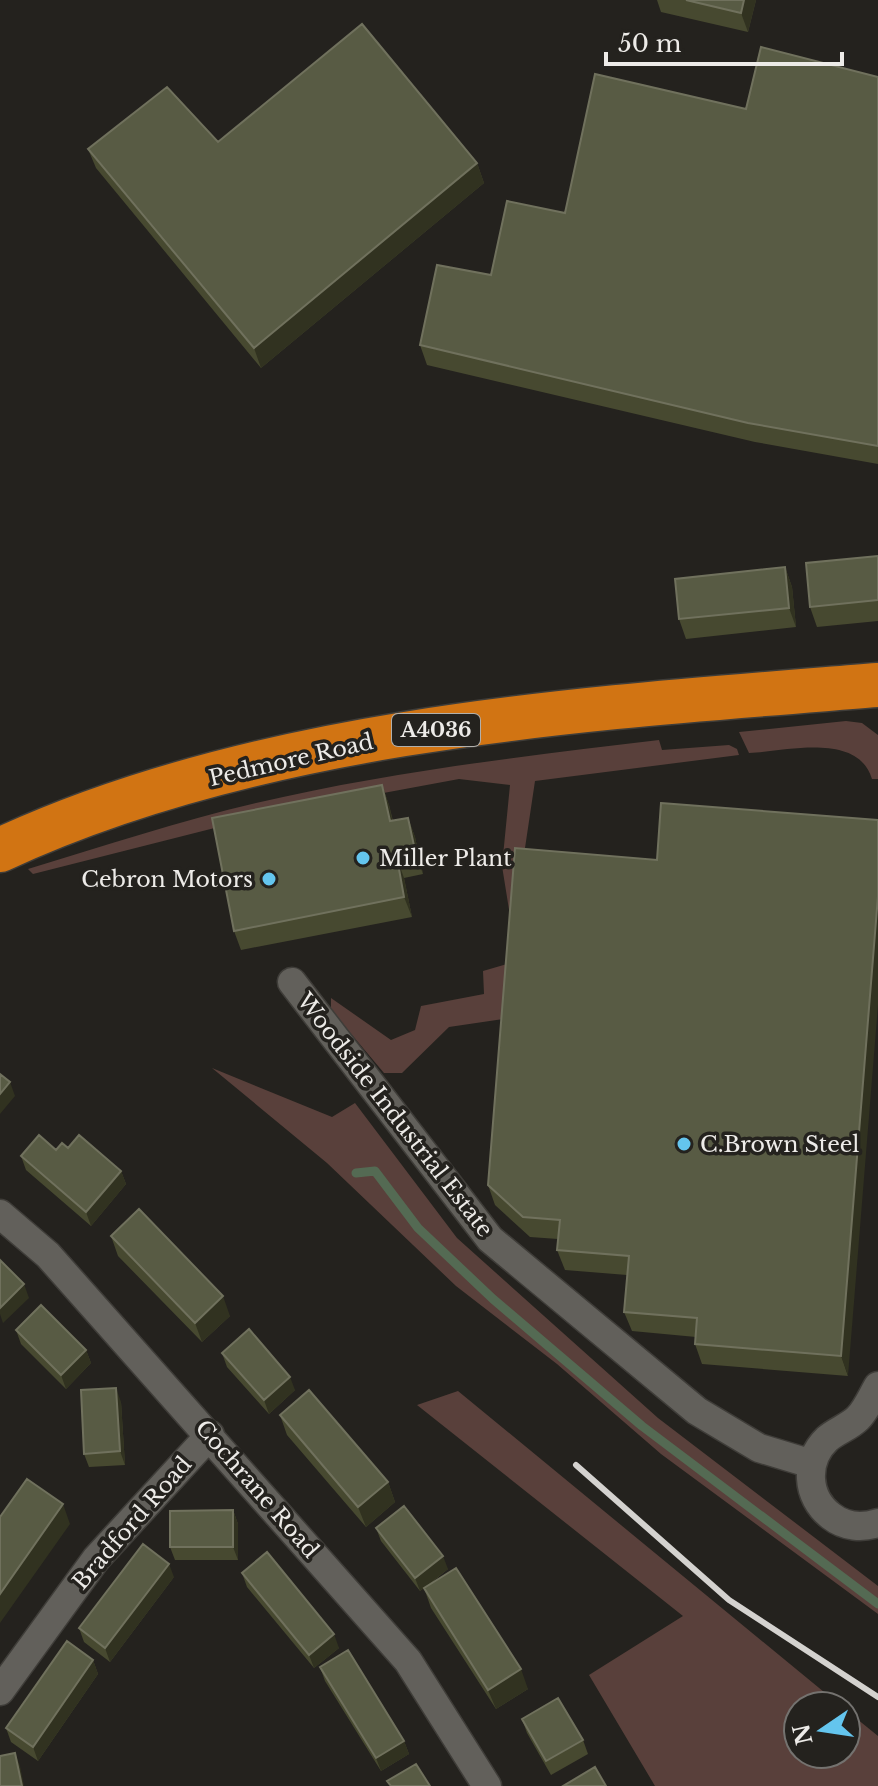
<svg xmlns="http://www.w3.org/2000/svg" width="878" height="1786" font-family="'Libre Baskerville',serif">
<rect width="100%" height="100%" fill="#24221e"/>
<path fill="#59403b" d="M 846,721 L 862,723 L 878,735 L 878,779 L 872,779 C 858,732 787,751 749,753 L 739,732 Z
M 659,740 L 662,750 L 729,745 L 737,749 L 739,755 L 535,781 L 522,868 L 510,1018 L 449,1027 L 402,1073 L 384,1073 L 331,1010 L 331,998 L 391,1040 L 415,1030 L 421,1006 L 484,994 L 483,971 L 507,964 L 511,922 L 502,866 L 510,785 L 459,779 L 270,814 L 33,874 L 28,869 C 104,846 179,821 256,803 C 389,772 524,756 659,740 Z
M 212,1068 L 332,1117 L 355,1103 L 457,1238 L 658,1418 L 878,1586 L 878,1614 L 661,1454 L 557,1364 L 456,1286 L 327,1163 Z
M 458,1391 L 841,1706 L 798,1706 L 798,1754 L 846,1754 L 846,1710 L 878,1736 L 878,1786 L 655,1786 L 589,1675 L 683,1616 L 417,1405 Z"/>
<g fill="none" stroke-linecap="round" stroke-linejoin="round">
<path stroke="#546a53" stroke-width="9" d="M 356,1173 L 375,1171 L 418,1228 L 493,1299 L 642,1426 L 878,1604"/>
<defs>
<path id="street" d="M 292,982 L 490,1239 L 697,1411 L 759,1448 L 812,1464
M 0,1214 L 48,1255 L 408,1661 L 487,1786
M 878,1386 C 872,1396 866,1410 858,1418 C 849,1427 836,1431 827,1439 C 804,1461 806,1497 831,1516 C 845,1527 862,1528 878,1523
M 0,1691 L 96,1559 L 210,1435"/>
<path id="highway" d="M 0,850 C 264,727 591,708 878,685"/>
</defs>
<use href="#street" stroke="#3f3d39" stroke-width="31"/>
<use href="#highway" stroke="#3f3d39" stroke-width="47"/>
<use href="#street" stroke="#62605b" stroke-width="28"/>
<use href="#highway" stroke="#d17413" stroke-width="44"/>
<path stroke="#d4d2cf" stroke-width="6" d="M 576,1465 L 729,1600 L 878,1697"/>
</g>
<path fill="#474930" d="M 657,0 L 756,0 L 748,32 L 661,12 Z
M 878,77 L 878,464 L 755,442 L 427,365 L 420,345 L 491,275 L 565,213 L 746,109 Z
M 218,142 L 477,163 L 484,183 L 261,368 L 96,168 L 88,149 Z
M 878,556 L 878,621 L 817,627 L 810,607 Z
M 785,567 L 792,587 L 796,627 L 686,639 L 679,619 Z
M 382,785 L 389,805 L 393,821 L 408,818 L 415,837 L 423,874 L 404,878 L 412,917 L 241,950 L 234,931 Z
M 661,803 L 848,1376 L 702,1364 L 695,1344 L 696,1337 L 632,1331 L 624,1312 L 627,1275 L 565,1270 L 557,1250 L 558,1239 L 530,1237 L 495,1205 L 488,1185 L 657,860 Z
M 56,1150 L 121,1171 L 126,1184 L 91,1226 L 26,1170 L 21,1156 Z
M 111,1236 L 230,1316 L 202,1342 L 118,1256 Z
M 16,1330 L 86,1350 L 91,1363 L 66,1389 L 21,1344 Z
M 222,1353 L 295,1390 L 269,1414 L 227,1367 Z
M 121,1402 L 125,1465 L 89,1467 L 84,1454 Z
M 280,1415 L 388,1482 L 395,1502 L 366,1527 L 287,1435 Z
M 233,1510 L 238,1524 L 238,1560 L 175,1560 L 170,1547 Z
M 376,1528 L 448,1569 L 426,1587 L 528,1689 L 496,1709 L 431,1608 L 424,1588 L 420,1591 L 381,1541 Z
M 242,1573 L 339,1648 L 314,1668 L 247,1587 Z
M 174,1577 L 110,1662 L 84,1642 L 79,1628 Z
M 93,1660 L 98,1674 L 38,1761 L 11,1742 L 6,1728 Z
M 320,1667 L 404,1741 L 409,1754 L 381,1771 L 325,1681 Z
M 522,1719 L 583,1740 L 588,1754 L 551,1775 L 527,1733 Z"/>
<path fill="#313220" d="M 744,0 L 756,0 L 748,32 L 741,13 Z
M 477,163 L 484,183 L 261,368 L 254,348 Z
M 785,567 L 792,587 L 796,627 L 789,608 Z
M 382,785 L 389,805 L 397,841 L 390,821 Z
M 408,818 L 415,837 L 423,874 L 416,855 Z
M 397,858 L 404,878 L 412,917 L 404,897 Z
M 878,896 L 878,1005 L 848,1376 L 841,1356 Z
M 10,1082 L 15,1096 L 0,1114 L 0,1094 Z
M 121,1171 L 126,1184 L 91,1226 L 86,1212 Z
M 24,1284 L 29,1298 L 3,1323 L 0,1314 L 0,1308 Z
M 223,1296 L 230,1316 L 202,1342 L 195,1323 Z
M 86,1350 L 91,1363 L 66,1389 L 61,1375 Z
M 290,1377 L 295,1390 L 269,1414 L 264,1400 Z
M 116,1388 L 121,1402 L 125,1465 L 120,1451 Z
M 388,1482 L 395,1502 L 366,1527 L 358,1507 Z
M 63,1504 L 70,1524 L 0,1623 L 0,1594 Z
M 233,1510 L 238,1524 L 238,1560 L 233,1547 Z
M 443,1556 L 448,1569 L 420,1591 L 415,1578 Z
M 169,1564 L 174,1577 L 110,1662 L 105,1648 Z
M 334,1634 L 339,1648 L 314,1668 L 309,1655 Z
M 93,1660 L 98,1674 L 38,1761 L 33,1747 Z
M 521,1669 L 528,1689 L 496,1709 L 488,1690 Z
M 404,1741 L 409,1754 L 381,1771 L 376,1758 Z
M 15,1753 L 20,1766 L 24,1786 L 22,1786 Z"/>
<path fill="#585b44" stroke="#70715d" stroke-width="2" d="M 686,0 L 744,0 L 741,13 Z
M 362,24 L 477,163 L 254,348 L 88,149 L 167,87 L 218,142 Z
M 761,47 L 878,77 L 878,446 L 748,423 L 420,345 L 437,265 L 491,275 L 507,201 L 565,213 L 595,74 L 746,109 Z
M 878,556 L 878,600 L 810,607 L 806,563 Z
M 785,567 L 789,608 L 679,619 L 675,579 Z
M 382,785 L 390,821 L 408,818 L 416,855 L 397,858 L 404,897 L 234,931 L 212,818 Z
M 661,803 L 878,820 L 878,896 L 841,1356 L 695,1344 L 697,1318 L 624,1312 L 629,1256 L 557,1250 L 560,1220 L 523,1217 L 488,1185 L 515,848 L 657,860 Z
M 0,1074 L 10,1082 L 0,1094 Z
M 39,1135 L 56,1150 L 62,1143 L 68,1148 L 79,1135 L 121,1171 L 86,1212 L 21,1156 Z
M 139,1209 L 223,1296 L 195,1323 L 111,1236 Z
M 0,1260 L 24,1284 L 0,1308 Z
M 41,1305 L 86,1350 L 61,1375 L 16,1330 Z
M 249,1329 L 290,1377 L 264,1400 L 222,1353 Z
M 116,1388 L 120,1451 L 84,1454 L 81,1390 Z
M 309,1390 L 388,1482 L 358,1507 L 280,1415 Z
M 27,1479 L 63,1504 L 0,1594 L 0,1517 Z
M 404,1506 L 443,1556 L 415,1578 L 376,1528 Z
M 233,1510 L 233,1547 L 170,1547 L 170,1511 Z
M 143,1544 L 169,1564 L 105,1648 L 79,1628 Z
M 267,1552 L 334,1634 L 309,1655 L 242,1573 Z
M 456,1568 L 521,1669 L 488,1690 L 424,1588 Z
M 67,1641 L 93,1660 L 33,1747 L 6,1728 Z
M 348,1650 L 404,1741 L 376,1758 L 320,1667 Z
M 558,1698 L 583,1740 L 546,1761 L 522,1719 Z
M 15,1753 L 22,1786 L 0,1786 L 0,1756 Z
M 416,1764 L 430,1786 L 391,1786 L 387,1781 Z
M 595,1767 L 606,1786 L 563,1786 Z"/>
<g fill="#64c5ee" stroke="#24221e" stroke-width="3">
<circle cx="363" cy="858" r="8"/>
<circle cx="269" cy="879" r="8"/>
<circle cx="684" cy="1144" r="8"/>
</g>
<g text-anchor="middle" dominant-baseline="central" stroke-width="7" stroke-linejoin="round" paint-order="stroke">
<rect fill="#24221e" stroke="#b1afab" stroke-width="2" x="392" y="714" width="88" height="32" rx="6"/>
<g font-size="20" font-weight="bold" fill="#edebe8">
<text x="436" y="730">A4036</text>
</g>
<g font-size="22" fill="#edebe8" stroke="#24221e">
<text transform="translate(291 760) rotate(-13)">Pedmore Road</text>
<text transform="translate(395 1115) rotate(52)">Woodside Industrial Estate</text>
<text transform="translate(257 1489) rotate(49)">Cochrane Road</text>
<text transform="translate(132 1523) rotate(-49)">Bradford Road</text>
</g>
<g font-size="22" fill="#edebe8" stroke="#24221e" text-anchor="start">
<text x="379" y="858">Miller Plant</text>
<text x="253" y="879" text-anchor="end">Cebron Motors</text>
<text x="700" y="1144">C.Brown Steel</text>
</g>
</g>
<g transform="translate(822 1730) rotate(257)"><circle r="38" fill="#24221e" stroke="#74726f" stroke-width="2"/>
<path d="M0-6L14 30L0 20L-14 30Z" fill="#64c5ee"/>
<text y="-12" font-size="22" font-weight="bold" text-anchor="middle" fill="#edebe8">N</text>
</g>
<path d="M606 52v12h236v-12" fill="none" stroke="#edebe8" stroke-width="4"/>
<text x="618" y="52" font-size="24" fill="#edebe8" stroke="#24221e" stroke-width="6" paint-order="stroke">50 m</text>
</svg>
